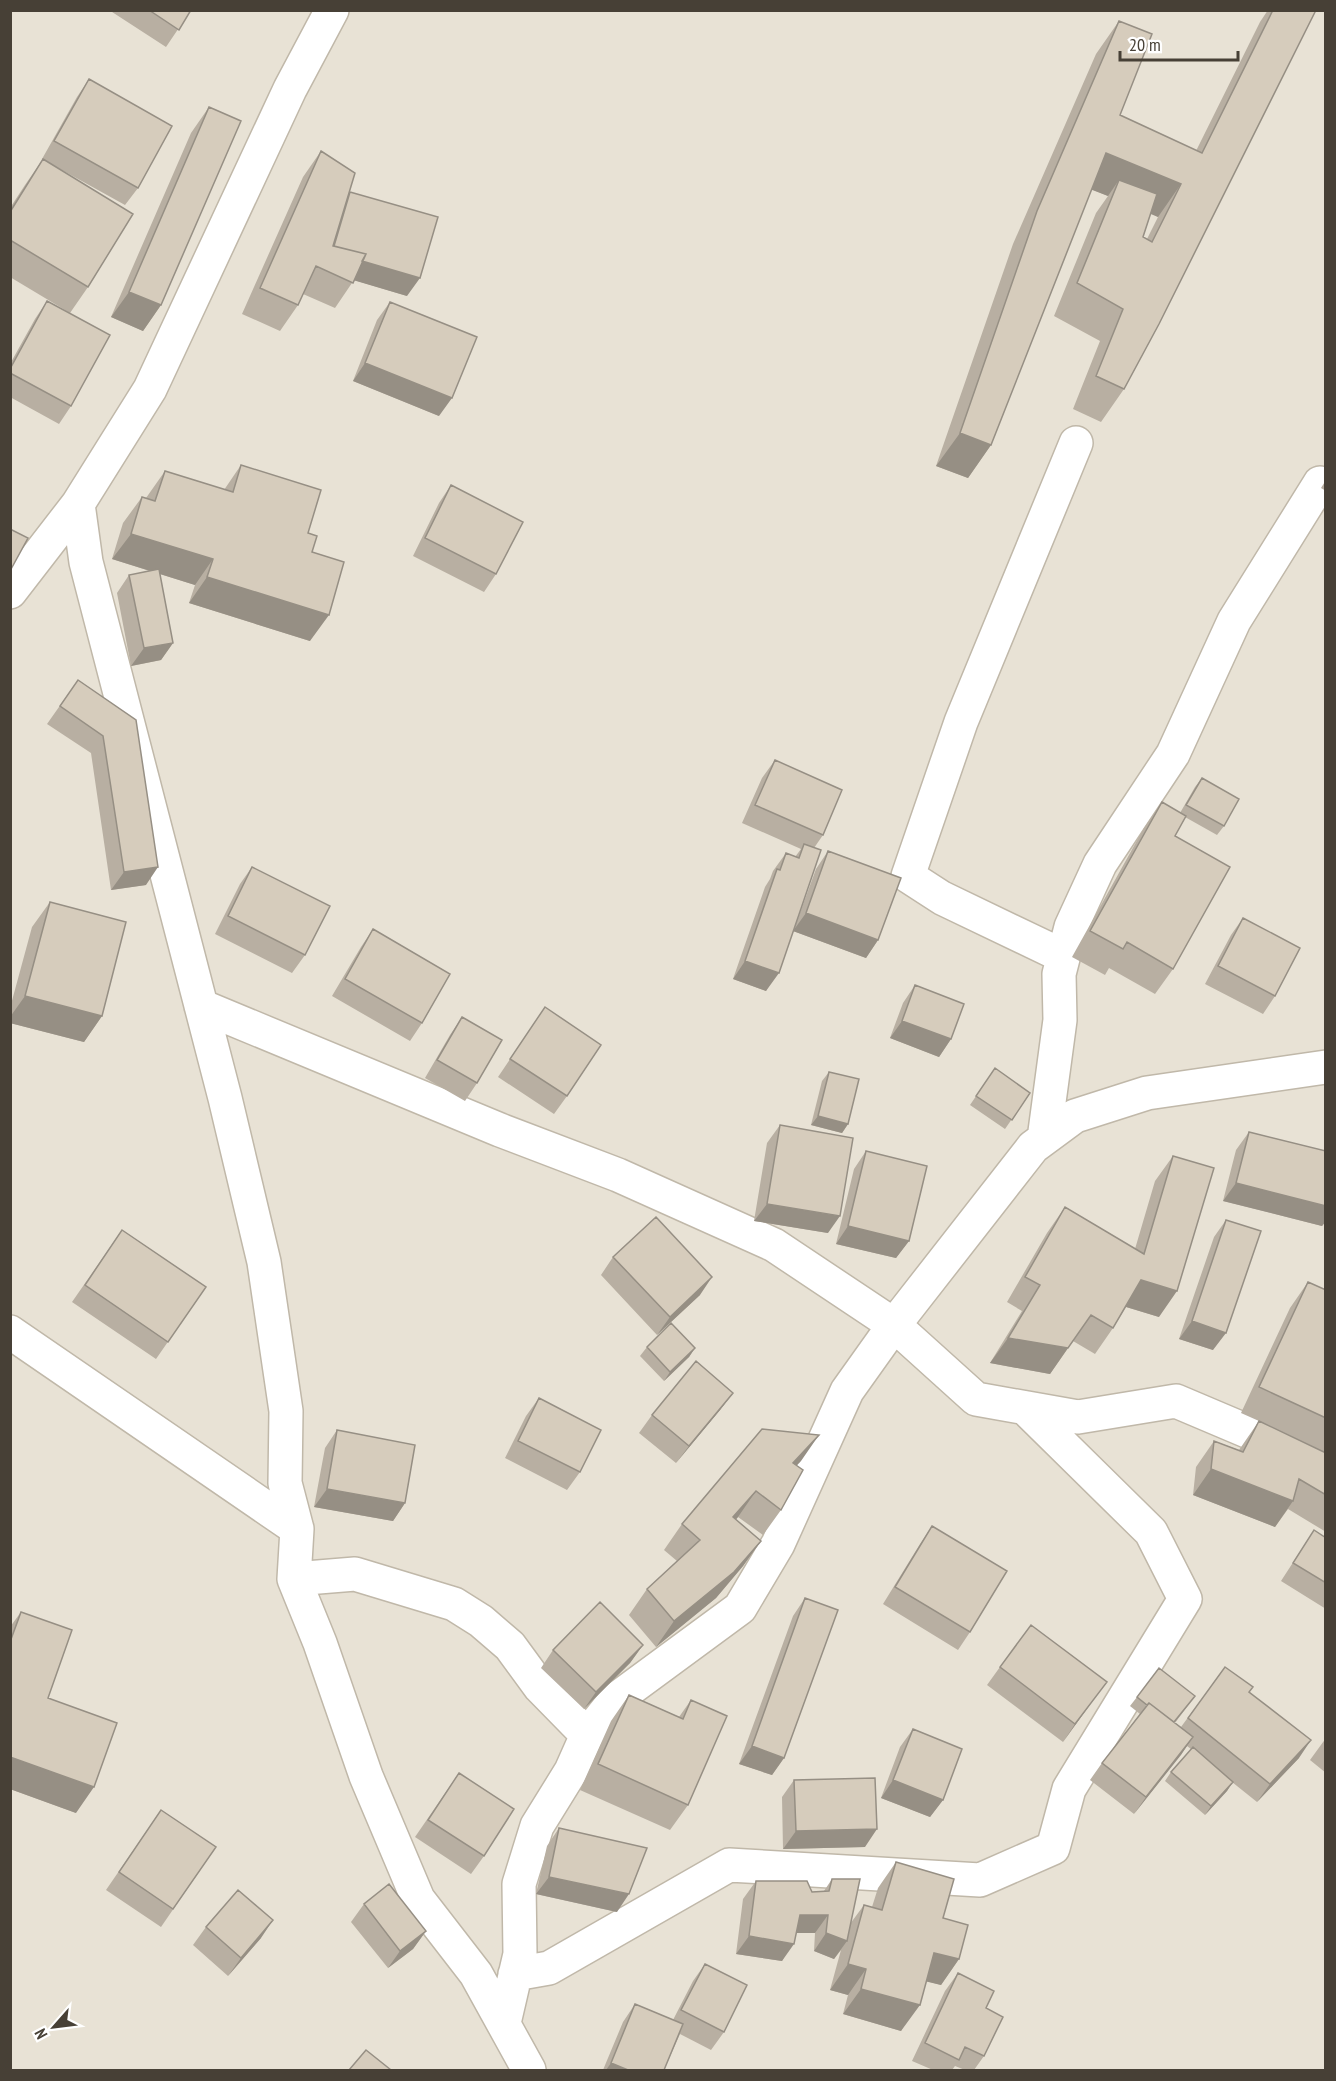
<svg xmlns="http://www.w3.org/2000/svg" width="1336" height="2081" font-family="'PT Sans Narrow',sans-serif">
<rect width="100%" height="100%" fill="#f4f0e7"/>
<path fill="#e8e2d5" d="M 11,11 L 1325,11 L 1325,2070 L 11,2070 Z"/>
<g fill="none" stroke-linecap="round" stroke-linejoin="round">
<defs>
<path id="minor" d="M 78,504 L 86,562 L 225,1098 L 264,1262 L 286,1411 L 285,1483 L 297,1529
M 10,592 L 78,504 L 150,389 L 290,89 L 332,10
M 1063,956 L 942,898 L 908,876 L 961,722 L 1076,443
M 201,1006 L 500,1130 L 618,1175 L 774,1245 L 894,1325 L 976,1399 L 1078,1417 L 1176,1401 L 1261,1437 L 1326,1471
M 1044,1139 L 1060,1020 L 1059,974 L 1071,927 L 1100,864 L 1173,754 L 1234,621 L 1320,483
M 10,1332 L 297,1529 L 294,1579 L 320,1643 L 366,1776 L 418,1899 L 476,1974 L 529,2070
M 294,1579 L 355,1574 L 454,1604 L 481,1621 L 510,1646 L 540,1687 L 587,1735
M 515,1974 L 549,1968 L 729,1865 L 980,1880 L 1053,1848 L 1069,1789 L 1185,1599 L 1151,1532 L 1025,1408
M 504,2023 L 520,1954 L 519,1884 L 537,1826 L 571,1771 L 587,1735 L 615,1700 L 740,1608 L 778,1544 L 847,1391 L 894,1325 L 1033,1147 L 1075,1116 L 1147,1093 L 1326,1067"/>
</defs>
<use href="#minor" stroke="#c0b8a9" stroke-width="36"/>
<use href="#minor" stroke="#fff" stroke-width="33"/>
</g>
<path fill="#b8afa2" fill-rule="evenodd" d="M 109,10 L 191,10 L 166,47 Z
M 1268,10 L 1316,10 L 1124,389 L 1101,422 L 1073,409 L 1100,341 L 1054,316 L 1096,213 L 1108,196 L 1091,189 L 991,445 L 968,478 L 936,466 L 1013,244 L 1096,54 L 1119,21 L 1120,115 L 1196,151 L 1260,22 ZM 1151,213 L 1158,217 L 1147,239 L 1143,237 Z
M 89,79 L 138,188 L 125,205 L 42,159 L 77,97 Z
M 209,107 L 161,305 L 143,331 L 111,317 L 191,133 Z
M 321,151 L 349,193 L 407,296 L 354,280 L 335,308 L 303,294 L 298,305 L 280,331 L 242,314 L 303,177 Z
M 43,159 L 88,287 L 70,313 L 10,277 L 10,208 L 25,185 Z
M 47,301 L 71,406 L 59,424 L 10,397 L 10,364 L 35,319 Z
M 390,302 L 439,416 L 353,381 L 377,320 Z
M 241,465 L 308,533 L 312,552 L 310,641 L 189,603 L 195,585 L 160,574 L 173,643 L 161,660 L 131,666 L 117,593 L 129,575 L 150,571 L 112,559 L 123,523 L 142,497 L 146,498 L 165,471 L 224,490 Z
M 1326,480 L 1326,491 L 1321,488 Z
M 451,485 L 496,574 L 484,592 L 413,556 L 439,503 Z
M 78,680 L 136,720 L 146,885 L 111,890 L 91,753 L 47,724 Z
M 775,760 L 823,835 L 814,848 L 797,921 L 816,869 L 828,851 L 878,940 L 866,958 L 793,931 L 766,991 L 733,979 L 765,887 L 770,879 L 773,871 L 786,853 L 795,857 L 801,849 L 742,823 L 762,778 Z
M 1202,778 L 1224,826 L 1217,835 L 1185,817 L 1175,836 L 1173,969 L 1155,994 L 1109,968 L 1105,975 L 1072,957 L 1144,828 L 1162,802 L 1180,813 L 1195,787 Z
M 252,867 L 305,955 L 292,973 L 215,934 L 240,884 Z
M 50,902 L 102,1016 L 84,1042 L 10,1023 L 10,1008 L 32,927 Z
M 1243,918 L 1275,996 L 1263,1014 L 1205,984 L 1231,935 Z
M 373,929 L 422,1023 L 410,1041 L 332,996 L 361,947 Z
M 915,985 L 951,1039 L 939,1057 L 890,1038 L 903,1003 Z
M 545,1007 L 567,1096 L 554,1114 L 498,1077 Z
M 462,1017 L 477,1083 L 465,1101 L 425,1078 L 450,1035 Z
M 995,1068 L 1030,1093 L 1005,1129 L 970,1105 Z
M 829,1072 L 848,1124 L 842,1133 L 811,1125 L 822,1081 Z
M 780,1125 L 828,1233 L 754,1221 L 767,1143 Z
M 1249,1132 L 1326,1151 L 1326,1221 L 1322,1226 L 1223,1201 L 1236,1150 Z
M 866,1151 L 909,1241 L 896,1258 L 836,1244 L 854,1169 Z
M 1173,1156 L 1159,1317 L 1126,1307 L 1113,1328 L 1095,1354 L 1073,1341 L 1050,1374 L 990,1363 L 1022,1311 L 1007,1302 L 1047,1233 L 1065,1207 L 1135,1249 L 1155,1181 Z
M 1226,1220 L 1213,1350 L 1179,1339 L 1214,1237 Z
M 122,1230 L 206,1287 L 156,1359 L 72,1302 Z
M 613,1257 L 700,1295 L 657,1335 L 601,1275 Z
M 1308,1282 L 1326,1290 L 1326,1532 L 1288,1509 L 1275,1527 L 1193,1495 L 1196,1467 L 1214,1441 L 1239,1450 L 1259,1421 L 1241,1413 L 1290,1308 Z
M 647,1347 L 695,1348 L 689,1357 L 664,1381 L 640,1356 Z
M 733,1393 L 720,1410 L 676,1463 L 639,1433 L 652,1415 Z
M 539,1398 L 580,1472 L 567,1490 L 505,1458 L 526,1416 Z
M 337,1430 L 405,1503 L 393,1521 L 314,1507 L 325,1448 Z
M 801,1461 L 796,1465 L 781,1510 L 763,1535 L 738,1517 L 736,1520 L 761,1541 L 743,1566 L 716,1598 L 656,1647 L 629,1615 L 647,1589 L 677,1561 L 664,1550 L 682,1524 Z
M 932,1526 L 970,1632 L 958,1650 L 883,1604 L 920,1544 Z
M 1314,1530 L 1326,1538 L 1326,1609 L 1281,1581 Z
M 805,1598 L 784,1758 L 772,1775 L 739,1764 L 793,1616 Z
M 21,1612 L 48,1698 L 76,1813 L 10,1789 L 10,1627 Z
M 643,1645 L 630,1663 L 584,1709 L 541,1668 L 553,1650 Z
M 1000,1667 L 1094,1699 L 1063,1742 L 987,1685 Z
M 1225,1667 L 1249,1692 L 1299,1758 L 1257,1802 L 1232,1782 L 1227,1791 L 1205,1815 L 1165,1781 L 1171,1772 L 1191,1749 L 1187,1746 L 1134,1814 L 1090,1780 L 1102,1763 L 1140,1714 L 1130,1706 L 1137,1697 L 1195,1696 L 1175,1723 L 1181,1727 Z
M 629,1695 L 679,1717 L 691,1700 L 688,1805 L 670,1830 L 580,1790 L 611,1721 Z
M 913,1729 L 943,1800 L 930,1817 L 881,1798 L 900,1747 Z
M 1326,1738 L 1326,1773 L 1310,1760 Z
M 459,1773 L 484,1856 L 471,1874 L 415,1837 Z
M 794,1780 L 865,1847 L 783,1849 L 782,1797 Z
M 161,1810 L 216,1847 L 161,1927 L 106,1890 Z
M 559,1828 L 617,1912 L 536,1894 L 547,1846 Z
M 896,1862 L 943,1918 L 959,1959 L 941,1985 L 926,1981 L 901,2031 L 843,2014 L 848,1995 L 830,1990 L 841,1950 L 834,1959 L 814,1951 L 815,1933 L 796,1933 L 782,1961 L 736,1954 L 743,1899 L 756,1881 L 812,1892 L 824,1891 L 832,1879 L 850,1924 L 864,1905 L 872,1907 L 878,1888 Z
M 364,1904 L 426,1931 L 413,1949 L 388,1968 L 351,1922 Z
M 206,1927 L 261,1938 L 228,1976 L 193,1945 Z
M 705,1964 L 724,2032 L 711,2050 L 680,2034 L 664,2070 L 603,2070 L 623,2022 L 635,2004 L 673,2020 L 693,1981 Z
M 958,1973 L 986,2008 L 984,2056 L 974,2070 L 965,2070 L 955,2066 L 952,2070 L 933,2070 L 912,2061 L 945,1991 Z"/>
<path fill="#968f84" d="M 1106,153 L 1181,184 L 1158,217 L 1112,198 L 1119,180 L 1108,196 L 1082,186 Z
M 332,252 L 420,278 L 407,296 L 336,275 Z
M 129,292 L 161,305 L 143,331 L 111,317 Z
M 365,363 L 452,398 L 439,416 L 353,381 Z
M 960,433 L 991,445 L 968,478 L 936,466 Z
M 131,534 L 213,559 L 195,585 L 112,559 Z
M 207,577 L 329,615 L 310,641 L 189,603 Z
M 173,643 L 161,660 L 131,666 L 144,648 Z
M 158,867 L 146,885 L 111,890 L 124,872 Z
M 806,913 L 878,940 L 866,958 L 793,931 Z
M 745,961 L 779,973 L 766,991 L 733,979 Z
M 25,996 L 102,1016 L 84,1042 L 10,1023 L 10,1017 Z
M 902,1021 L 951,1039 L 939,1057 L 890,1038 Z
M 818,1116 L 848,1124 L 842,1133 L 811,1125 Z
M 1236,1183 L 1326,1206 L 1326,1221 L 1322,1226 L 1223,1201 Z
M 767,1204 L 840,1216 L 828,1233 L 754,1221 Z
M 848,1226 L 909,1241 L 896,1258 L 836,1244 Z
M 712,1277 L 700,1295 L 657,1335 L 670,1317 Z
M 1141,1280 L 1177,1291 L 1159,1317 L 1123,1306 Z
M 1192,1321 L 1226,1333 L 1213,1350 L 1179,1339 Z
M 1008,1338 L 1068,1348 L 1050,1374 L 990,1363 Z
M 695,1348 L 689,1357 L 664,1381 L 670,1372 Z
M 733,1393 L 720,1410 L 676,1463 L 689,1446 Z
M 819,1435 L 801,1461 L 775,1489 L 793,1463 Z
M 1211,1469 L 1293,1501 L 1275,1527 L 1193,1495 Z
M 327,1489 L 405,1503 L 393,1521 L 314,1507 Z
M 756,1491 L 738,1517 L 714,1543 L 733,1517 Z
M 761,1541 L 743,1566 L 716,1598 L 656,1647 L 674,1621 Z
M 643,1645 L 630,1663 L 584,1709 L 596,1692 Z
M 1107,1682 L 1094,1699 L 1063,1742 L 1075,1724 Z
M 1193,1737 L 1181,1755 L 1134,1814 L 1146,1797 Z
M 1311,1740 L 1299,1758 L 1257,1802 L 1270,1784 Z
M 752,1746 L 784,1758 L 772,1775 L 739,1764 Z
M 10,1757 L 94,1787 L 76,1813 L 10,1789 Z
M 893,1780 L 943,1800 L 930,1817 L 881,1798 Z
M 1233,1782 L 1227,1791 L 1205,1815 L 1211,1806 Z
M 877,1829 L 865,1847 L 783,1849 L 796,1831 Z
M 549,1877 L 629,1894 L 617,1912 L 536,1894 Z
M 800,1915 L 828,1915 L 815,1933 L 788,1933 Z
M 273,1920 L 261,1938 L 228,1976 L 241,1958 Z
M 426,1931 L 413,1949 L 388,1968 L 400,1951 Z
M 826,1933 L 847,1941 L 834,1959 L 814,1951 Z
M 749,1936 L 794,1944 L 782,1961 L 736,1954 Z
M 934,1953 L 959,1959 L 941,1985 L 916,1979 Z
M 848,1964 L 866,1969 L 848,1995 L 830,1990 Z
M 861,1989 L 920,2005 L 901,2031 L 843,2014 Z
M 611,2063 L 628,2070 L 606,2070 Z"/>
<path fill="#d6ccbc" stroke="#968f84" stroke-width="1.5" d="M 149,10 L 191,10 L 179,30 Z
M 1273,10 L 1316,10 L 1159,324 L 1124,389 L 1096,376 L 1123,309 L 1077,283 L 1119,180 L 1157,194 L 1143,237 L 1152,242 L 1181,184 L 1106,153 L 991,445 L 960,433 L 1037,211 L 1119,21 L 1152,34 L 1120,115 L 1202,153 Z
M 89,79 L 172,126 L 138,188 L 54,141 Z
M 209,107 L 241,121 L 161,305 L 129,292 Z
M 321,151 L 355,173 L 333,246 L 366,254 L 353,283 L 316,266 L 298,305 L 260,288 Z
M 43,159 L 133,214 L 88,287 L 10,240 L 10,212 Z
M 350,192 L 438,217 L 420,278 L 362,261 L 366,254 L 334,246 Z
M 47,301 L 110,335 L 71,406 L 10,373 L 10,369 Z
M 390,302 L 477,337 L 452,398 L 365,363 Z
M 241,465 L 321,490 L 308,533 L 317,536 L 312,552 L 344,562 L 329,615 L 207,577 L 213,559 L 131,534 L 142,497 L 155,501 L 165,471 L 233,492 Z
M 451,485 L 523,522 L 496,574 L 425,538 Z
M 10,529 L 28,538 L 10,571 Z
M 159,569 L 173,643 L 144,648 L 129,575 Z
M 78,680 L 136,720 L 158,867 L 124,872 L 103,736 L 60,706 Z
M 775,760 L 842,790 L 823,835 L 755,805 Z
M 1202,778 L 1239,799 L 1224,826 L 1186,805 Z
M 1162,802 L 1186,816 L 1175,836 L 1230,867 L 1173,969 L 1127,942 L 1123,949 L 1090,931 Z
M 804,844 L 821,850 L 779,973 L 745,961 L 777,869 L 780,870 L 786,853 L 799,858 Z
M 828,851 L 901,878 L 878,940 L 806,913 Z
M 252,867 L 330,906 L 305,955 L 228,916 Z
M 50,902 L 126,922 L 102,1016 L 25,996 Z
M 1243,918 L 1300,948 L 1275,996 L 1218,966 Z
M 373,929 L 450,974 L 422,1023 L 345,979 Z
M 915,985 L 964,1004 L 951,1039 L 902,1021 Z
M 545,1007 L 601,1045 L 567,1096 L 510,1059 Z
M 462,1017 L 502,1040 L 477,1083 L 437,1060 Z
M 995,1068 L 1030,1093 L 1012,1120 L 976,1096 Z
M 829,1072 L 859,1079 L 848,1124 L 818,1116 Z
M 780,1125 L 853,1138 L 840,1216 L 767,1204 Z
M 1249,1132 L 1326,1151 L 1326,1206 L 1236,1183 Z
M 866,1151 L 927,1166 L 909,1241 L 848,1226 Z
M 1173,1156 L 1214,1168 L 1177,1291 L 1141,1280 L 1113,1328 L 1091,1315 L 1068,1348 L 1008,1338 L 1040,1285 L 1025,1277 L 1065,1207 L 1144,1254 Z
M 656,1217 L 712,1277 L 670,1317 L 613,1257 Z
M 1226,1220 L 1261,1231 L 1226,1333 L 1192,1321 Z
M 122,1230 L 206,1287 L 168,1342 L 85,1285 Z
M 1308,1282 L 1326,1290 L 1326,1418 L 1259,1387 Z
M 671,1323 L 695,1348 L 670,1372 L 647,1347 Z
M 696,1361 L 733,1393 L 689,1446 L 652,1415 Z
M 539,1398 L 601,1430 L 580,1472 L 518,1441 Z
M 1259,1421 L 1326,1453 L 1326,1495 L 1299,1479 L 1293,1501 L 1211,1469 L 1214,1441 L 1243,1452 Z
M 762,1429 L 819,1435 L 793,1463 L 803,1470 L 781,1510 L 756,1491 L 733,1517 L 761,1541 L 734,1572 L 674,1621 L 647,1589 L 700,1540 L 682,1524 Z
M 337,1430 L 415,1445 L 405,1503 L 327,1489 Z
M 932,1526 L 1007,1571 L 970,1632 L 895,1587 Z
M 1314,1530 L 1326,1538 L 1326,1583 L 1293,1563 Z
M 805,1598 L 838,1610 L 784,1758 L 752,1746 Z
M 600,1602 L 643,1645 L 596,1692 L 553,1650 Z
M 21,1612 L 72,1630 L 48,1698 L 117,1723 L 94,1787 L 10,1757 L 10,1642 Z
M 1031,1625 L 1107,1682 L 1075,1724 L 1000,1667 Z
M 1225,1667 L 1253,1687 L 1249,1692 L 1311,1740 L 1270,1784 L 1188,1718 Z
M 1159,1668 L 1195,1696 L 1174,1722 L 1149,1703 L 1147,1705 L 1137,1697 Z
M 629,1695 L 683,1719 L 691,1700 L 727,1716 L 688,1805 L 598,1764 Z
M 1149,1703 L 1193,1737 L 1146,1797 L 1102,1763 Z
M 913,1729 L 962,1749 L 943,1800 L 893,1780 Z
M 1193,1747 L 1233,1782 L 1211,1806 L 1171,1772 Z
M 459,1773 L 514,1809 L 484,1856 L 428,1820 Z
M 875,1778 L 877,1829 L 796,1831 L 794,1780 Z
M 161,1810 L 216,1847 L 173,1909 L 119,1872 Z
M 559,1828 L 647,1848 L 629,1894 L 549,1877 Z
M 896,1862 L 954,1879 L 943,1918 L 968,1925 L 959,1959 L 934,1953 L 920,2005 L 861,1989 L 866,1969 L 848,1964 L 864,1905 L 882,1910 Z
M 832,1879 L 860,1879 L 847,1941 L 826,1933 L 828,1915 L 800,1915 L 794,1944 L 749,1936 L 756,1881 L 807,1881 L 812,1892 L 829,1891 Z
M 389,1884 L 426,1931 L 400,1951 L 364,1904 Z
M 238,1890 L 273,1920 L 241,1958 L 206,1927 Z
M 705,1964 L 747,1985 L 724,2032 L 681,2010 Z
M 958,1973 L 994,1991 L 986,2008 L 1003,2017 L 984,2056 L 965,2047 L 959,2060 L 925,2043 Z
M 635,2004 L 683,2024 L 664,2070 L 628,2070 L 611,2063 Z
M 366,2050 L 391,2070 L 349,2070 Z"/>
<rect width="1336" height="2081" fill="none" stroke="#474036" stroke-width="24"/>
<g transform="translate(54 2027) rotate(242)" stroke="#ffffff" stroke-width="4.5" paint-order="stroke">
<path d="M0-4.5L10 22L0 15L-10 22Z" fill="#474036"/>
<text y="-9" font-size="16" font-weight="bold" text-anchor="middle" fill="#474036">N</text>
</g>
<path d="M1120 51v9h118v-9" fill="none" stroke="#474036" stroke-width="3"/>
<text x="1129" y="51" font-size="18" fill="#474036" stroke="#ffffff" stroke-width="4.5" paint-order="stroke">20 m</text>
</svg>
